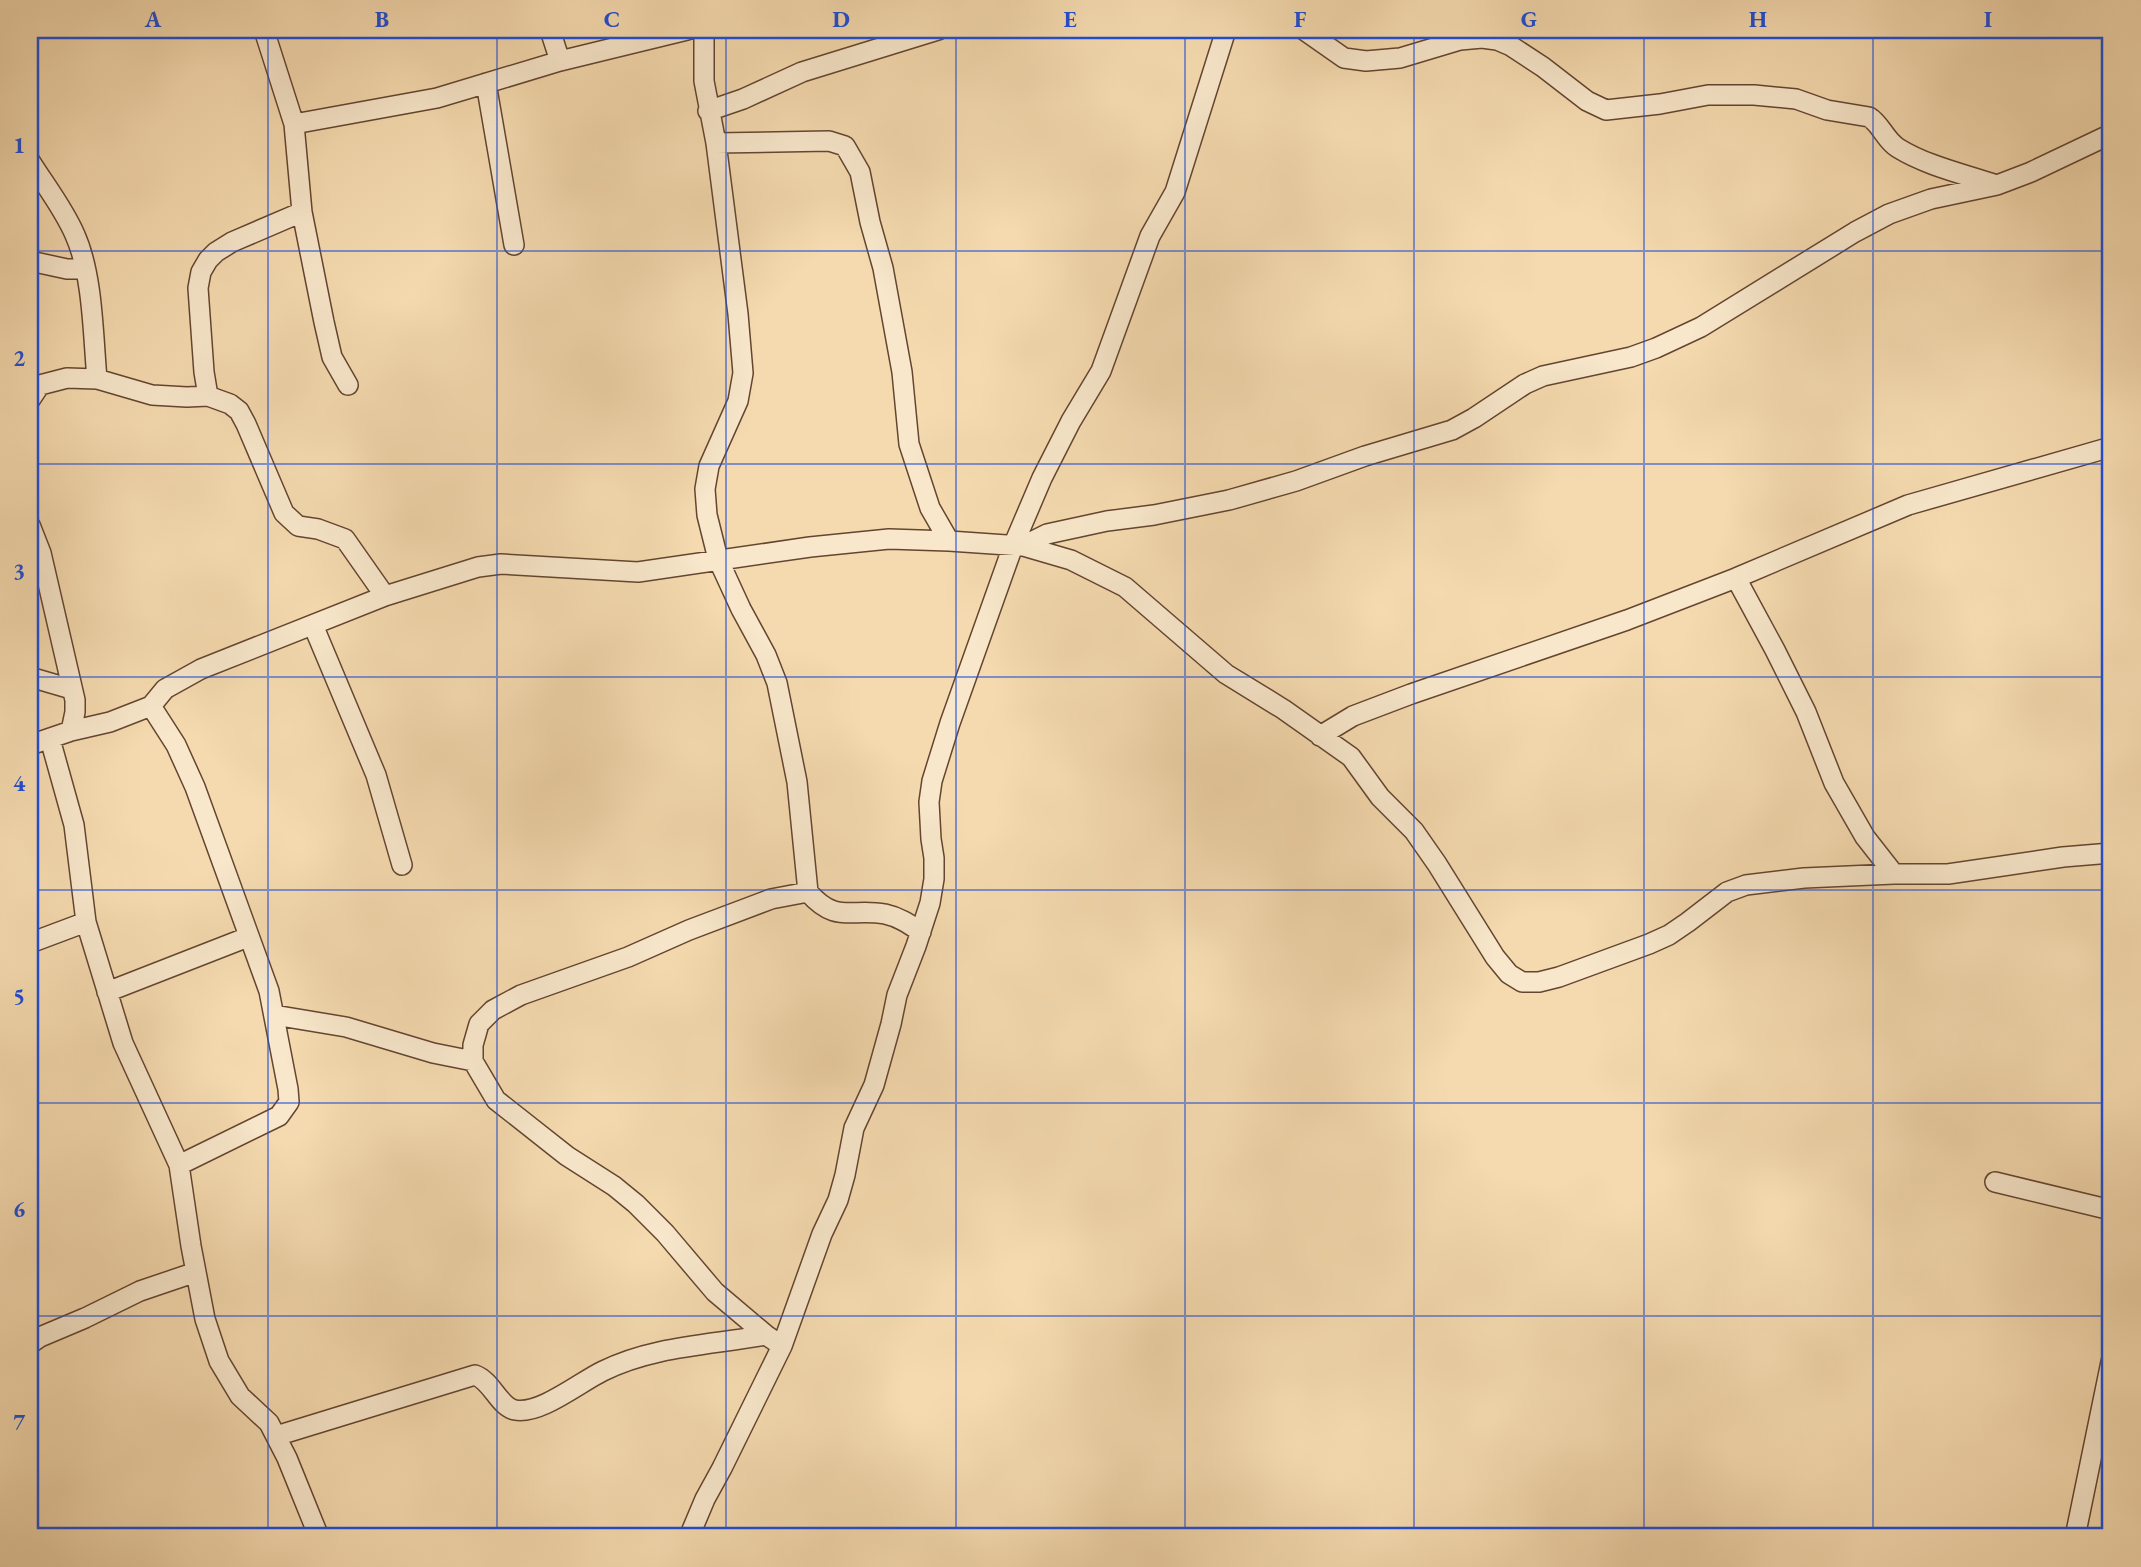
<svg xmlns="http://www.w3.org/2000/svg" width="2141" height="1567" font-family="'EB Garamond',serif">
<rect width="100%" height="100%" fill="#f5daaf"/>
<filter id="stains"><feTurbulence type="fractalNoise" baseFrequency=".00286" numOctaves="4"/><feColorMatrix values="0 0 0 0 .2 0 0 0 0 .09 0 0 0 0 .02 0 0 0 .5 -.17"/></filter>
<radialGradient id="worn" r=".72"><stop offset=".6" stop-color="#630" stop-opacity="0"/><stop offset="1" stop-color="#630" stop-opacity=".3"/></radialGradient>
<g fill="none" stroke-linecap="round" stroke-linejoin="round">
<defs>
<path id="minor" d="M 264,30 L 294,124 L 302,212 L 324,322 L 332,357 L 348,385
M 550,30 L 560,61
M 704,30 L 704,81 L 716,143 L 738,314 L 743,373 L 738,401 L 709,466 L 705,489 L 707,515 L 718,559 L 741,609 L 766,655 L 777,683 L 797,782 L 808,892 C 836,924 850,908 885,914 C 899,917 909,924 921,932
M 1304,30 L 1344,58 L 1366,61 L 1400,58 L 1460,40 L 1482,38 L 1497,40 L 1511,46 L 1543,67 L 1587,101 L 1606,110 L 1660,104 L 1708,95 L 1754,95 L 1796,99 L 1827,110 L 1869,117 C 1881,124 1885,140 1898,148 C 1927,166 1964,174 1996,185
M 486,83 L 514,245
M 708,111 L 743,99 L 802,72 L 938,30
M 294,124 L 437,98 L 560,61 L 687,30
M 716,143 L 829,141 L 845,146 L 860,172 L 870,222 L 883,268 L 902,372 L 909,444 L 930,508 L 949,541
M 30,161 C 45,185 64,209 75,235 C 93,275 93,335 97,379
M 30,261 L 67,269 L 85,269
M 208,396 L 204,372 L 198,288 L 201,272 L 208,260 L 216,252 L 232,242 L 302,212
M 30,400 L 40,385 L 67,378 L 97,379 L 152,395 L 187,397 L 208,396 L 230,404 L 239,411 L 246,424 L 284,513 L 298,526 L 318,529 L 345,539 L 385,596
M 30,525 L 41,553 L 75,700 L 75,712 L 71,731
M 1023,546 L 1047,534 L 1107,521 L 1154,515 L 1229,500 L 1296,481 L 1365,456 L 1452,430 L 1474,418 L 1525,384 L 1543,376 L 1631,357 L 1656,348 L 1701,327 L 1855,232 L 1889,214 L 1931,199 L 1997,185 L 2031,172 L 2111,134
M 1736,578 L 1775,650 L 1806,712 L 1834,783 L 1865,837 L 1894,874
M 313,625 L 376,775 L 402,865
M 30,677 L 71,689
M 151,706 L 176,745 L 195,787 L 269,991 L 288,1089 L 289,1102 L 279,1116 L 179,1165
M 1320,736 L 1353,716 L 1411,694 L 1627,620 L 1736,578 L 1908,505 L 2111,447
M 50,739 L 74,825 L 86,922 L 123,1043 L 179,1165 L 191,1246 L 205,1319 L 219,1361 L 240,1396 L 269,1423 L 287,1458 L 319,1537
M 30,745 L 71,731 L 110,722 L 151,706 L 165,689 L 201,669 L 385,596 L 478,567 L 501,564 L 638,572 L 810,547 L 889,539 L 949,541 L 1023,546 L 1071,560 L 1125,587 L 1226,674 L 1283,709 L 1351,757 L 1380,797 L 1414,831 L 1437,864 L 1495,957 L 1509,974 L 1522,982 L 1539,982 L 1559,977 L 1649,944 L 1669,935 L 1688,922 L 1727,892 L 1746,885 L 1804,878 L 1894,874 L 1948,874 L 2063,857 L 2111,853
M 30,943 L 86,922
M 107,992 L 248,937
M 274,1015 L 346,1027 L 433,1053 L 473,1061
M 1995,1182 L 2111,1210
M 30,1344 L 40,1337 L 85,1318 L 140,1291 L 196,1272
M 782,1346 L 766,1335 L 715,1292 L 665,1233 L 636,1204 L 614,1186 L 567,1156 L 496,1100 L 473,1061 L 473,1045 L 479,1024 L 493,1010 L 521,995 L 628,957 L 689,930 L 771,899 L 808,892
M 276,1436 L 475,1375 C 492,1381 499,1407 515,1410 C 540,1415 580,1382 603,1371 C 653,1346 711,1345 766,1335
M 689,1537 L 705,1499 L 722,1468 L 782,1346 L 822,1234 L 838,1200 L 845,1175 L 854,1128 L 874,1085 L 891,1024 L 897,995 L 916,946 L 930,903 L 934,879 L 934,858 L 931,839 L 929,802 L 932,781 L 950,723 L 1013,546 L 1042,478 L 1071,421 L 1101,371 L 1150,236 L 1175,192 L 1226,30
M 2075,1537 L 2111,1362"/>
</defs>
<use href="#minor" stroke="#644530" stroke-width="22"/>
<use href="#minor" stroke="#f8e7cb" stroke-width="19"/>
</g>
<path fill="none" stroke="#1d4ed8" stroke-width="2" stroke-opacity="0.55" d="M 268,30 L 268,1537M 497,30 L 497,1537M 726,30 L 726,1537M 956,30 L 956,1537M 1185,30 L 1185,1537M 1414,30 L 1414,1537M 1644,30 L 1644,1537M 1873,30 L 1873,1537M 30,251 L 2111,251M 30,464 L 2111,464M 30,677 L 2111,677M 30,890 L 2111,890M 30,1103 L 2111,1103M 30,1316 L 2111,1316"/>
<rect width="2141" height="1567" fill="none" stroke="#f5daaf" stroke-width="77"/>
<rect x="38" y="38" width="2064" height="1490" fill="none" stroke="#1d4ed8" stroke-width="2.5"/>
<g font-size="23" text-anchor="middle" font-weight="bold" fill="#1d4ed8">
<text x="153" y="27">A</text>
<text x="382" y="27">B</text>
<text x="612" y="27">C</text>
<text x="841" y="27">D</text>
<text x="1070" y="27">E</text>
<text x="1300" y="27">F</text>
<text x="1529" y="27">G</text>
<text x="1758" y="27">H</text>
<text x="1988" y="27">I</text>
<text x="19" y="153">1</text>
<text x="19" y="366">2</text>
<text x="19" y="579">3</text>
<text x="19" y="791">4</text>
<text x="19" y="1004">5</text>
<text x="19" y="1217">6</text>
<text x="19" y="1430">7</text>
</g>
<rect width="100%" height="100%" filter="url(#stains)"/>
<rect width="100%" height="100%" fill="url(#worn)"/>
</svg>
